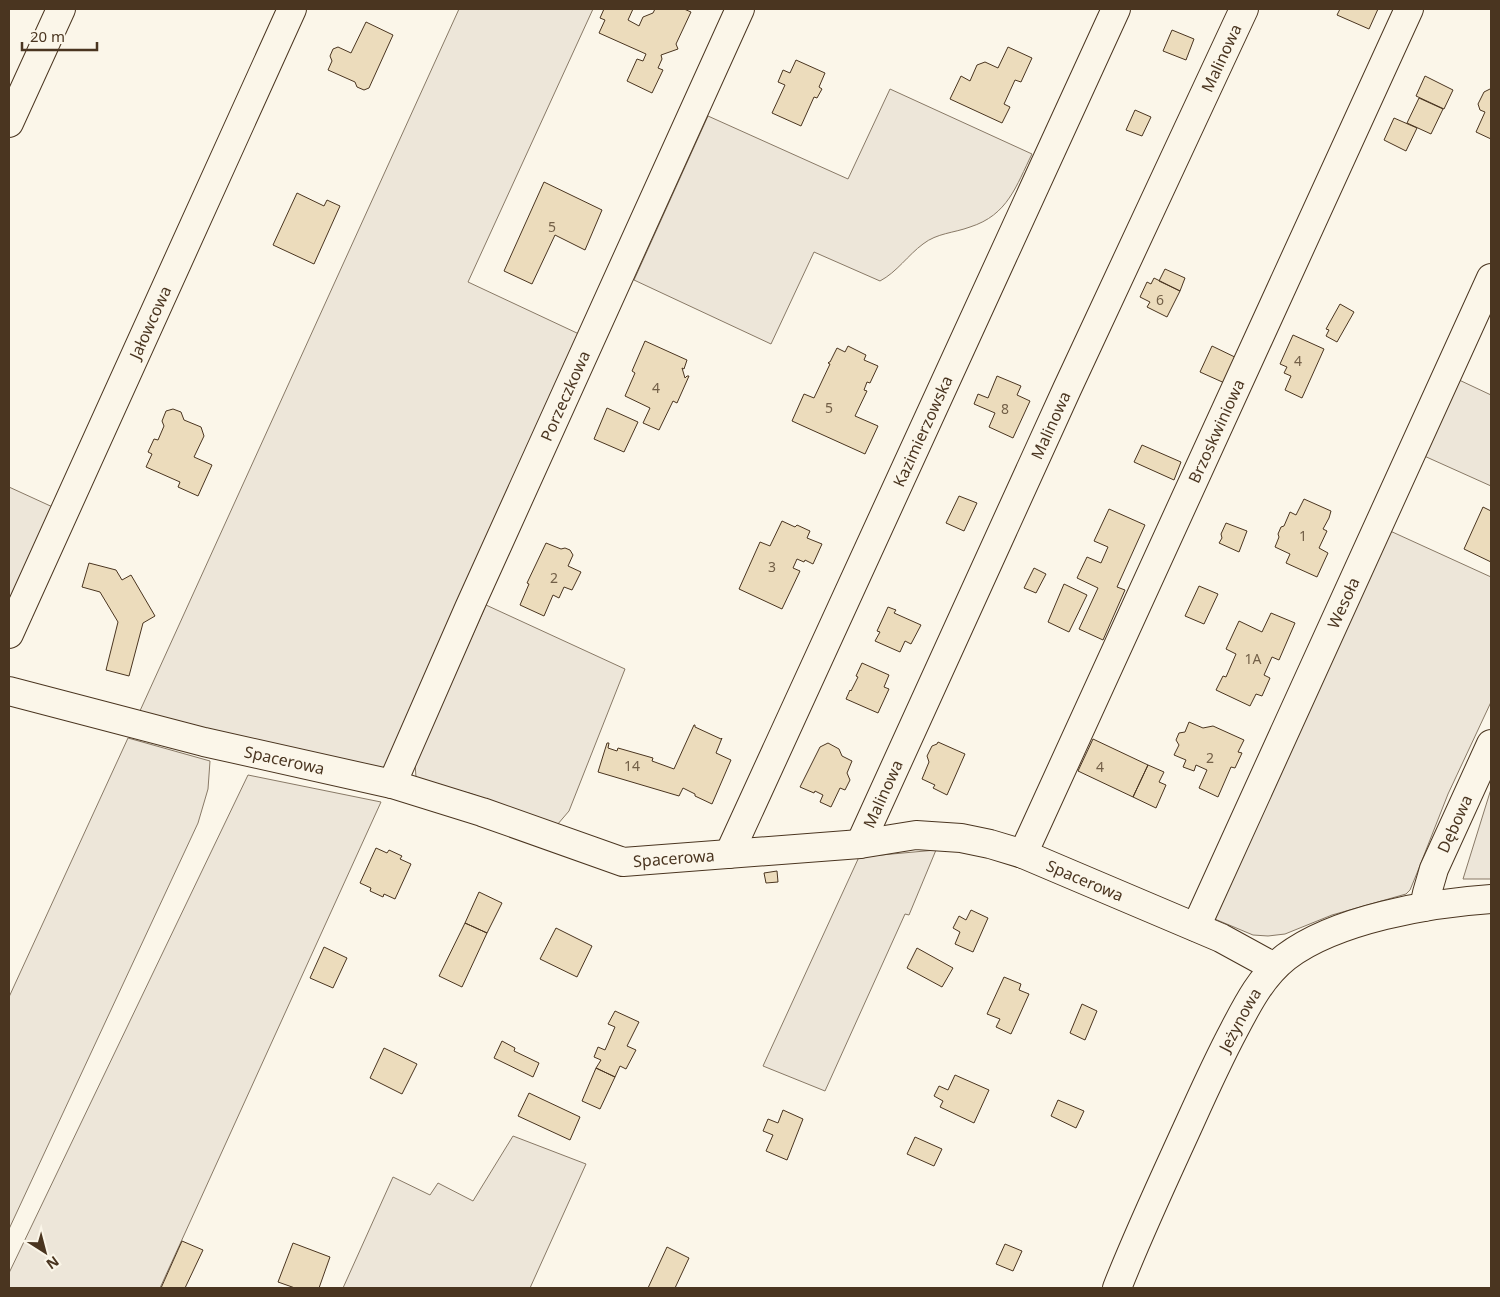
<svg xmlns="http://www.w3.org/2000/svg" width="1500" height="1297" font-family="'Noto Sans',sans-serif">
<rect width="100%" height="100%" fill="#fbf6e9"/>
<path fill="#ede6d9" stroke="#887966" d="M 459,9 L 593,9 L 468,282 L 579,334 L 387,764 L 376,773 L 178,721 L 139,713 Z
M 890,89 L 1032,154 C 1016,186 1008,215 970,227 C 954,233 937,233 923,244 C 908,255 897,272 880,281 L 814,252 L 771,344 L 634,280 L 708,116 L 848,179 Z
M 1457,379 L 1491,395 L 1491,486 L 1422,455 Z
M 9,487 L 57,509 L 9,612 Z
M 1388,530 L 1491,577 L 1491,702 L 1448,794 L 1417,873 L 1410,890 L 1406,894 L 1332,915 L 1285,934 L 1268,936 L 1253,935 L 1210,917 Z
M 486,605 L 625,669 L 569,811 L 557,825 L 469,793 L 420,782 L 416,777 L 415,764 Z
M 128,738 L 210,761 L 208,789 L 198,823 L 9,1229 L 9,997 Z
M 248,775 L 381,802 L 160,1288 L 9,1288 L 9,1273 Z
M 1491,789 L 1491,879 L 1463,879 Z
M 936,850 L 909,915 L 905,914 L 825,1091 L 763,1066 L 859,857 Z
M 513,1136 L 586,1164 L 530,1288 L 343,1288 L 393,1177 L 430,1195 L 438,1183 L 473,1201 Z"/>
<path fill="#ecdcbc" stroke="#4a3520" d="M 604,9 L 633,9 L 628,20 L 639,26 L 643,17 L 653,13 L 655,9 L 684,9 L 691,12 L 676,44 L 678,49 L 661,55 L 662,59 L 658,68 L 663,70 L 652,93 L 627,81 L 637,59 L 643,61 L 646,54 L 599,33 L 605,20 L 600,18 Z
M 1340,9 L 1378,9 L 1369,29 L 1337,15 Z
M 366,22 L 393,35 L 369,88 L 364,90 L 357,87 L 355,82 L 328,70 L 332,61 L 330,56 L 333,49 L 338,47 L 351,53 Z
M 1172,30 L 1194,39 L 1186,60 L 1163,51 Z
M 1008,47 L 1032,58 L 1021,82 L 1015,80 L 1004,104 L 1010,107 L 1002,123 L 950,99 L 961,76 L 970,81 L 977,65 L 985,62 L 998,68 Z
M 796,60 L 825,73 L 819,87 L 822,89 L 817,98 L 814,97 L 801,126 L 772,113 L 785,85 L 778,82 L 783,70 L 790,73 Z
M 1425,76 L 1453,90 L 1444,109 L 1416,96 Z
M 1490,89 L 1491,89 L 1491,139 L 1476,132 L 1485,112 L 1480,110 L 1478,104 L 1484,92 Z
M 1419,98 L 1443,109 L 1431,134 L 1407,123 Z
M 1135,110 L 1151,117 L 1142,136 L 1126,130 Z
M 1394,118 L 1417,128 L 1406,151 L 1384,140 Z
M 544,182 L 602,210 L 585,250 L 555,235 L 532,284 L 504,271 Z
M 297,193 L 324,206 L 327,200 L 340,206 L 314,264 L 273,245 Z
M 1165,269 L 1185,278 L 1180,291 L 1159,281 Z
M 1154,278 L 1180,291 L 1167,317 L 1147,307 L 1150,302 L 1140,297 L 1147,282 L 1151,284 Z
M 1340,304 L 1354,312 L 1337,342 L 1326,336 L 1329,330 L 1326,329 Z
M 1293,335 L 1324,349 L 1302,398 L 1285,390 L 1291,376 L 1284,373 L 1287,367 L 1280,364 Z
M 645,341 L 687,360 L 684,369 L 682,368 L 685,378 L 687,376 L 689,376 L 677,403 L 673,401 L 659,430 L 643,423 L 650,408 L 625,396 L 635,373 L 632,371 Z
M 848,346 L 866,355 L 864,360 L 878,366 L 870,383 L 867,382 L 864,390 L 867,391 L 855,416 L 878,426 L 865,454 L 792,421 L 804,394 L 814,398 L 830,364 L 828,363 L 829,362 L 830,362 L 837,348 L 845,352 Z
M 1212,346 L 1241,360 L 1229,385 L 1200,372 Z
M 997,376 L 1021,386 L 1017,395 L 1030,401 L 1013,438 L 989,427 L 995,413 L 974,404 L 978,394 L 988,398 Z
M 607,408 L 638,422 L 624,452 L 594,439 Z
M 173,409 L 181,412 L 184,420 L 201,427 L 204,436 L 194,457 L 212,465 L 198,496 L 178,487 L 180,482 L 146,467 L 152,454 L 148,452 L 154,439 L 158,440 L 164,426 L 162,421 L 166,411 Z
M 1142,445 L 1181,462 L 1174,480 L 1134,462 Z
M 959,496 L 977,503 L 964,531 L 946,523 Z
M 1304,499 L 1331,511 L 1329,518 L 1323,529 L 1327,531 L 1319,548 L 1328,553 L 1317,577 L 1286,563 L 1290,554 L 1275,547 L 1279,537 L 1278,534 L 1281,527 L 1284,526 L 1290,512 L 1296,515 Z
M 1483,507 L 1491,511 L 1491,562 L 1464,549 Z
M 1109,509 L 1145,525 L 1117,587 L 1125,590 L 1103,640 L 1079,629 L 1098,588 L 1077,578 L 1087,557 L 1101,563 L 1108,547 L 1094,541 Z
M 782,521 L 795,527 L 797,525 L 810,531 L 807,538 L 822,544 L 813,564 L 805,560 L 804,562 L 797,559 L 793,568 L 800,571 L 782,609 L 739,589 L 760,542 L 770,546 Z
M 1226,523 L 1247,531 L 1239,552 L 1219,543 L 1222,538 L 1221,534 Z
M 546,543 L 561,549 L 565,548 L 570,550 L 573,555 L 568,566 L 581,572 L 572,590 L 564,587 L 559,598 L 553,595 L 544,616 L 520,605 L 529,584 L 527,583 Z
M 89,563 L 116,570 L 122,580 L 131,575 L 155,616 L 143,623 L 129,676 L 106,670 L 118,622 L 100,592 L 82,587 Z
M 1034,568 L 1046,574 L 1036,593 L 1024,588 Z
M 1064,584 L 1087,595 L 1069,632 L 1048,622 Z
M 1199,586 L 1218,594 L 1204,624 L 1185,616 Z
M 888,607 L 896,610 L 894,613 L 921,625 L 911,644 L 905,641 L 900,652 L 875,641 L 880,632 L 877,631 Z
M 1271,613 L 1295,623 L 1279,660 L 1272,657 L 1264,675 L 1270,678 L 1262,696 L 1256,694 L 1250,706 L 1216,690 L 1223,676 L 1226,677 L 1236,654 L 1226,649 L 1239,621 L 1262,632 Z
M 862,663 L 889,675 L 884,687 L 889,689 L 878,713 L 846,699 L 850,690 L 851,691 L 858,677 L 856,676 Z
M 1189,722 L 1203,728 L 1213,726 L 1244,740 L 1238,752 L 1242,753 L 1235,768 L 1231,767 L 1218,797 L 1199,788 L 1207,770 L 1196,765 L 1194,771 L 1183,767 L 1186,760 L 1174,755 L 1179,745 L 1176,740 L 1179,733 L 1185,732 Z
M 694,725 L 695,725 L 695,727 L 721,739 L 722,738 L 716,753 L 731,760 L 712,804 L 695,796 L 695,794 L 683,788 L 679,796 L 598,772 L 607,743 L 609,743 L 608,748 L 617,751 L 618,748 L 653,758 L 652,761 L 674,769 Z
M 1093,739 L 1148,765 L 1133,797 L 1078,771 Z
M 938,742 L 965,754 L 947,795 L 933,788 L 935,785 L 922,779 L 929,762 L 927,756 L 932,746 L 937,744 Z
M 828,743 L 839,749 L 842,756 L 852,761 L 847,773 L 850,780 L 845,790 L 840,788 L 831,807 L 820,802 L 823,795 L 815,791 L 814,793 L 800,787 L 820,747 Z
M 1148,765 L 1164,772 L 1159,782 L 1166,785 L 1156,808 L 1133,797 Z
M 376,848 L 387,853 L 389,850 L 402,856 L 400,859 L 411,864 L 395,899 L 384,894 L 383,897 L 370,891 L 371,888 L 360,883 Z
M 777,871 L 778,882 L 766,883 L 764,873 Z
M 479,892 L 502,903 L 487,933 L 465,923 Z
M 971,910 L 988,918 L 973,952 L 955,944 L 960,932 L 953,928 L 959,916 L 966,920 Z
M 465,923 L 487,933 L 462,987 L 439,976 Z
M 556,928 L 592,946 L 577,977 L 540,959 Z
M 324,947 L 347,958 L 333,988 L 310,978 Z
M 917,948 L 953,968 L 942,987 L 907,968 Z
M 1004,977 L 1021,984 L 1019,990 L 1029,994 L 1011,1034 L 996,1027 L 1000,1019 L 987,1014 Z
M 1082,1004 L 1097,1011 L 1085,1040 L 1070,1033 Z
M 615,1011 L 639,1022 L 627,1046 L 636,1050 L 626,1069 L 620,1066 L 615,1077 L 596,1068 L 601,1060 L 594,1057 L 598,1047 L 605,1050 L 615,1027 L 608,1024 Z
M 502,1041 L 515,1048 L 514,1051 L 539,1063 L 533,1077 L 494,1058 Z
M 384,1048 L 417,1064 L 402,1094 L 370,1078 Z
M 596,1068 L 615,1077 L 600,1109 L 582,1101 Z
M 955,1075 L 989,1090 L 974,1123 L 940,1107 L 943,1101 L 934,1096 L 939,1086 L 948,1090 Z
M 529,1093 L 580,1117 L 570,1140 L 518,1116 Z
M 1058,1100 L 1084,1111 L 1076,1128 L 1051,1116 Z
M 783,1110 L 803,1119 L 787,1160 L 766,1151 L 773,1135 L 763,1131 L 768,1119 L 778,1123 Z
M 915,1137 L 942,1149 L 934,1166 L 907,1154 Z
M 182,1241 L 203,1250 L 185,1288 L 161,1288 Z
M 293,1243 L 330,1257 L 319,1288 L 295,1288 L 278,1282 Z
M 1005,1244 L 1022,1251 L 1013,1271 L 996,1264 Z
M 667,1247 L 689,1258 L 675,1288 L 648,1288 Z"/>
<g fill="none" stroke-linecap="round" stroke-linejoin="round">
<defs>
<g id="minor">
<path d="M 9,123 L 61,9"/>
<path id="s1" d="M 9,634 L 292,9"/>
<path id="s2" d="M 9,691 L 204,742 L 392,784 L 482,812 L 623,862 L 860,844 L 916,835 L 961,838 L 990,844 L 1023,854 L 1221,938 L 1274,967"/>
<path id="s3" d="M 392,784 L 469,608 L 740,9"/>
<path id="s4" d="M 860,844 L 1067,389 L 1244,9"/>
<path id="s5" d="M 729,854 L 1116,9"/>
<path id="s6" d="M 1023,854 L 1409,9"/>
<path id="s7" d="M 1424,907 L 1427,893 L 1434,869 L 1491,744"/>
<path id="s8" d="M 1196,927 L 1491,278"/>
<path id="s9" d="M 1117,1288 C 1139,1232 1165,1177 1190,1122 C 1204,1091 1218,1060 1234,1030 C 1248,1003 1262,976 1286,957 C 1336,919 1430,903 1491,899"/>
</g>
</defs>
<use href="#minor" stroke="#4a3520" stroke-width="30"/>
<use href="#minor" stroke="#fbf6e9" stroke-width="28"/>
</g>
<g text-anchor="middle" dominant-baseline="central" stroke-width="4" stroke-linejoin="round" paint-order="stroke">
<g font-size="14" fill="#725f47">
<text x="552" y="226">5</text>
<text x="1160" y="299">6</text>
<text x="1298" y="360">4</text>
<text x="656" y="387">4</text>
<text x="829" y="407">5</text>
<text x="1005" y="408">8</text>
<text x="1303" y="535">1</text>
<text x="772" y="566">3</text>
<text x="554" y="577">2</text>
<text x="1253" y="658">1A</text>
<text x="1210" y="757">2</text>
<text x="632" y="765">14</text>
<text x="1100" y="766">4</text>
</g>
<g font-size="16" fill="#4a3520" stroke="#fbf6e9">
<text stroke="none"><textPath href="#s4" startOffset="865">Malinowa</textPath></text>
<text stroke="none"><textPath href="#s1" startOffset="342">Jałowcowa</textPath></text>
<text stroke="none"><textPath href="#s3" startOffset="425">Porzeczkowa</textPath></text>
<text stroke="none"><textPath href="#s4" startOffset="460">Malinowa</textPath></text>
<text stroke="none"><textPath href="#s5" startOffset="465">Kazimierzowska</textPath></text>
<text stroke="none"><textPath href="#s6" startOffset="465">Brzoskwiniowa</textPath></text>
<text stroke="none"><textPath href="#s8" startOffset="356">Wesoła</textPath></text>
<text stroke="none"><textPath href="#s2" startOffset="284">Spacerowa</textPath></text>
<text stroke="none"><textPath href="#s4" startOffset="55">Malinowa</textPath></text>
<text stroke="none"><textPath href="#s7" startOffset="89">Dębowa</textPath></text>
<text stroke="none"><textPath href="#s2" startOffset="689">Spacerowa</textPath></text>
<text stroke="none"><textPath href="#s2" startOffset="1109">Spacerowa</textPath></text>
<text stroke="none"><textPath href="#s9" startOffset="295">Jeżynowa</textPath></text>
</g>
</g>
<rect width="1500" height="1297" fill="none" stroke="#4a3520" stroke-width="20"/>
<g transform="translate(45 1252) rotate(144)" stroke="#fbf6e9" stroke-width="4" paint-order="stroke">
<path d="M0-4L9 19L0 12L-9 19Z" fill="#4a3520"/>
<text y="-8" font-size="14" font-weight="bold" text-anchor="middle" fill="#4a3520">N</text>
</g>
<path d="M22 42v8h75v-8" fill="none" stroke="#4a3520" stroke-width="2.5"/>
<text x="30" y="42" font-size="15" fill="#4a3520" stroke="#fbf6e9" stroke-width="4" paint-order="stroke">20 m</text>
</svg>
